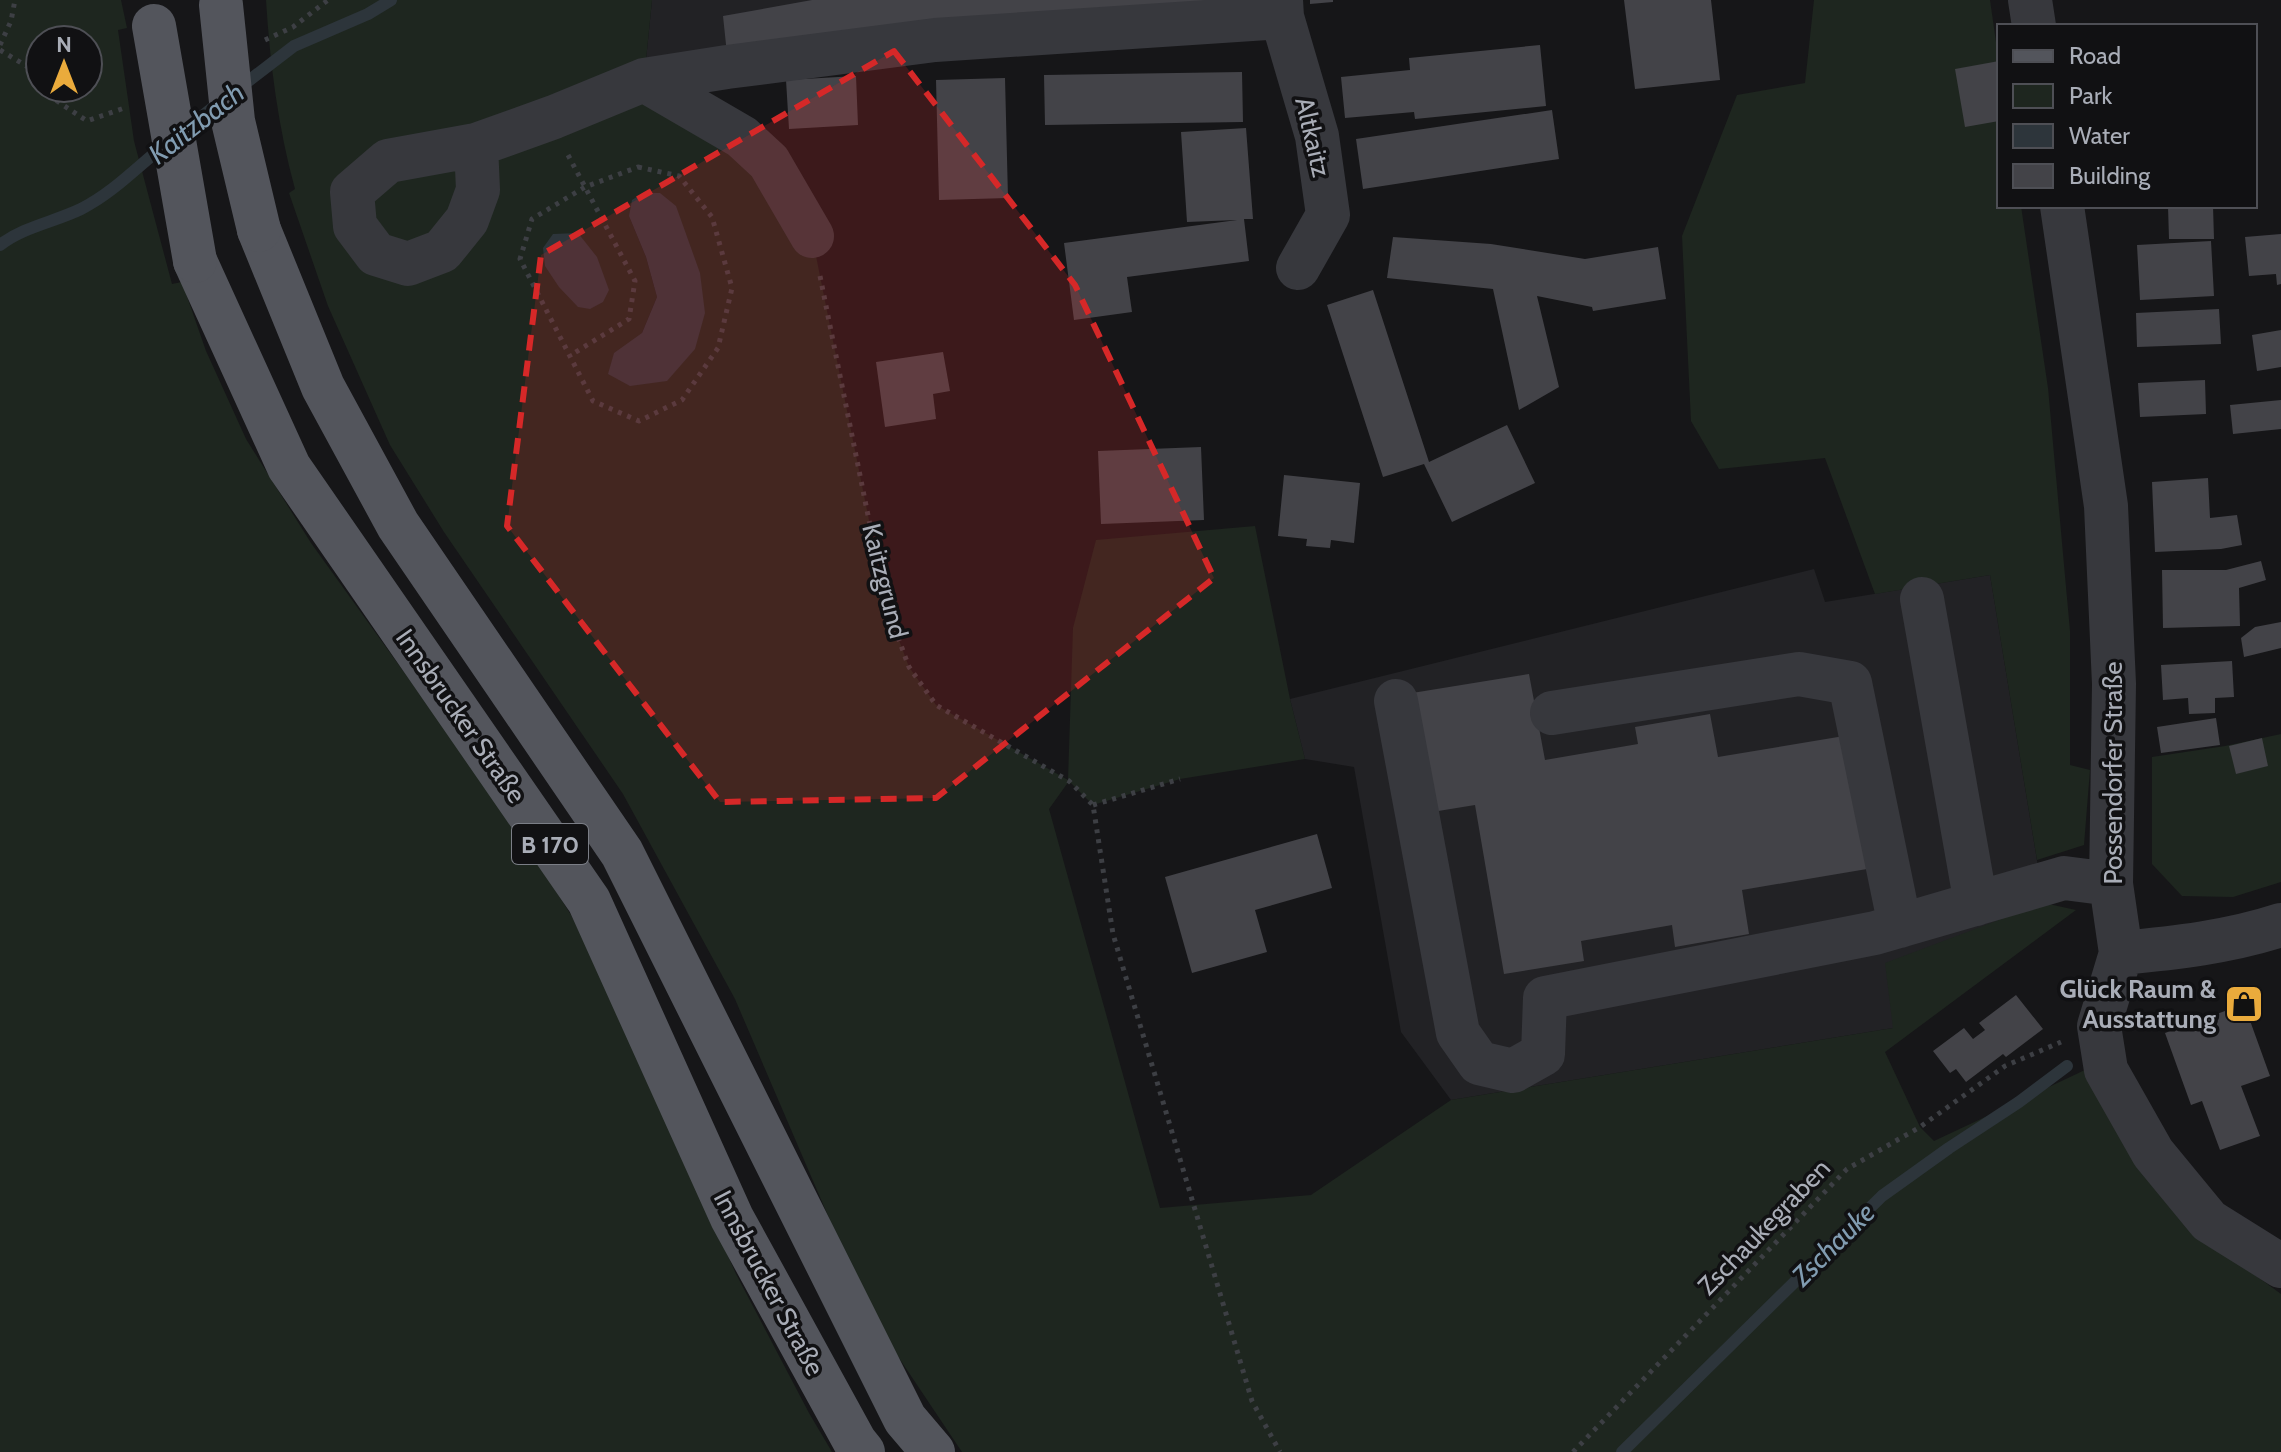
<svg xmlns="http://www.w3.org/2000/svg" width="2281" height="1452" font-family="Cabin,sans-serif">
<rect width="100%" height="100%" fill="#161618"/>
<path fill="#222225" d="M 652,0 L 1118,0 L 644,80 Z
M 1814,569 L 1825,602 L 1990,575 L 2044,903 L 1893,1028 L 1451,1100 L 1401,1032 L 1354,767 L 1305,759 L 1290,699 Z"/>
<path fill="#1e261f" fill-rule="evenodd" d="M 0,0 L 121,0 L 127,28 L 118,30 L 134,141 L 172,284 L 182,282 L 206,351 L 246,439 L 311,543 L 514,825 L 571,915 L 624,1022 L 736,1274 L 809,1413 L 832,1452 L 0,1452 ZM 40,40 L 88,40 L 88,88 L 40,88 Z
M 266,0 L 652,0 L 644,80 L 676,97 L 812,236 L 886,605 L 909,667 L 936,705 L 1068,780 L 1073,628 L 1096,540 L 1255,526 L 1290,699 L 1305,759 L 1180,779 L 1093,805 L 1069,781 L 1049,809 L 1160,1208 L 1311,1195 L 1451,1100 L 1893,1028 L 1885,963 L 2044,903 L 2076,910 L 1885,1052 L 1920,1127 L 1934,1141 L 2087,1069 L 2199,1234 L 2281,1294 L 2281,1452 L 962,1452 L 895,1352 L 850,1267 L 735,999 L 623,794 L 444,532 L 390,445 L 328,306 L 289,193 L 295,189 C 278,127 270,64 266,0 ZM 629,216 L 695,349 L 642,333 L 657,297 L 646,257 Z
M 1814,0 L 1990,0 L 1999,63 L 1999,206 L 2021,206 L 2048,388 L 2070,631 L 2070,765 L 2090,770 L 2084,845 L 2037,860 L 1990,575 L 1875,594 L 1825,458 L 1719,469 L 1691,421 L 1682,236 L 1737,95 L 1805,83 Z
M 2281,734 L 2281,882 L 2233,897 L 2182,896 L 2152,864 L 2152,757 L 2225,746 Z"/>
<path fill="#2d353b" d="M 643,193 L 660,193 L 676,206 L 700,273 L 705,313 L 695,349 L 667,381 L 630,386 L 608,374 L 614,353 L 642,333 L 657,297 L 646,257 L 629,216 L 632,200 Z
M 578,233 L 597,257 L 609,290 L 603,302 L 590,309 L 578,307 L 559,287 L 545,266 L 543,248 L 553,234 Z"/>
<g fill="none" stroke-linecap="round" stroke-linejoin="round">
<path stroke="#2d353b" stroke-width="12" d="M 238,89 L 294,46 L 368,14 L 391,0
M 181,133 L 220,102
M 0,245 C 23,227 54,222 81,209 C 113,193 138,166 166,144
M 1622,1452 L 1882,1196 L 1949,1148 L 2019,1102 L 2067,1066"/>
</g>
<path fill="#434348" d="M 812,0 L 1231,0 L 727,54 L 723,16 Z
M 1310,0 L 1333,0 L 1333,2 L 1310,4 Z
M 1624,0 L 1711,0 L 1720,80 L 1635,89 Z
M 1540,45 L 1546,106 L 1415,119 L 1414,112 L 1345,118 L 1341,77 L 1410,70 L 1409,58 Z
M 1999,61 L 1999,121 L 1965,127 L 1955,69 Z
M 1242,72 L 1243,122 L 1045,125 L 1044,75 Z
M 856,76 L 858,125 L 789,129 L 786,80 Z
M 1005,78 L 1008,198 L 939,200 L 936,80 Z
M 1552,110 L 1559,159 L 1363,189 L 1356,139 Z
M 1246,128 L 1253,219 L 1244,219 L 1249,261 L 1127,277 L 1132,312 L 1074,320 L 1064,243 L 1237,220 L 1187,222 L 1181,132 Z
M 2168,206 L 2213,206 L 2214,239 L 2169,239 Z
M 2281,234 L 2281,284 L 2277,285 L 2276,274 L 2249,276 L 2245,237 Z
M 1393,237 L 1491,244 L 1585,259 L 1658,247 L 1666,299 L 1593,311 L 1592,307 L 1537,296 L 1559,387 L 1519,410 L 1493,289 L 1387,278 Z
M 2211,241 L 2214,296 L 2140,300 L 2137,245 Z
M 1373,290 L 1429,462 L 1507,425 L 1535,483 L 1452,522 L 1424,464 L 1383,477 L 1327,305 Z
M 2219,309 L 2221,344 L 2137,347 L 2136,313 Z
M 2281,330 L 2281,367 L 2257,371 L 2252,335 Z
M 943,352 L 950,391 L 933,394 L 936,419 L 885,427 L 876,362 Z
M 2205,380 L 2206,414 L 2140,417 L 2138,383 Z
M 2281,400 L 2281,429 L 2233,434 L 2230,405 Z
M 1201,447 L 1204,520 L 1101,524 L 1098,451 Z
M 1284,475 L 1360,483 L 1354,543 L 1331,540 L 1330,548 L 1306,546 L 1307,539 L 1278,536 Z
M 2208,478 L 2210,518 L 2237,515 L 2242,545 L 2221,549 L 2155,552 L 2152,482 Z
M 2261,561 L 2266,580 L 2239,588 L 2240,626 L 2163,628 L 2162,570 L 2226,570 Z
M 2281,622 L 2281,648 L 2244,657 L 2241,638 L 2255,627 Z
M 2232,661 L 2234,697 L 2215,698 L 2215,713 L 2189,714 L 2188,698 L 2163,700 L 2161,665 Z
M 1529,674 L 1545,760 L 1638,744 L 1635,727 L 1710,714 L 1718,757 L 1850,735 L 1873,868 L 1742,890 L 1749,934 L 1675,947 L 1672,925 L 1581,941 L 1584,961 L 1504,974 L 1475,805 L 1426,813 L 1406,694 Z
M 2216,718 L 2220,745 L 2161,753 L 2157,727 Z
M 2262,738 L 2268,766 L 2236,774 L 2229,746 Z
M 1317,834 L 1332,888 L 1255,910 L 1267,952 L 1192,973 L 1165,877 Z
M 2016,995 L 2043,1029 L 2006,1057 L 2003,1054 L 1966,1082 L 1956,1069 L 1950,1073 L 1933,1051 L 1964,1028 L 1973,1039 L 1985,1030 L 1979,1023 Z
M 2244,1004 L 2270,1076 L 2241,1086 L 2260,1136 L 2220,1150 L 2202,1101 L 2191,1105 L 2165,1033 Z"/>
<g fill="none" stroke-linecap="round" stroke-linejoin="round">
<path stroke="#3d3f44" stroke-width="5" stroke-dasharray="4 6" stroke-linecap="butt" d="M 265,40 L 293,27 L 328,0
M 0,45 L 11,21 L 15,0
M 0,50 L 28,67 L 40,86
M 41,88 L 45,93 L 87,121 L 127,107
M 568,155 L 635,281 L 629,319 L 571,355
M 638,167 L 679,176 L 712,217 L 732,288 L 718,348 L 682,400 L 639,421 L 593,401 L 520,259 L 532,219 L 585,187 Z
M 820,276 L 886,605 L 909,667 L 936,705 L 1069,781 L 1093,805 L 1113,934 L 1252,1401 L 1280,1452
M 1093,805 L 1180,779
M 1573,1452 L 1847,1169 L 1920,1127 L 2005,1066 L 2061,1042"/>
<path stroke="#37383d" stroke-width="44" d="M 1281,0 L 1282,17 L 1317,136 L 1328,215 L 1298,268
M 2030,0 L 2034,26
M 644,80 L 742,137 L 769,162 L 812,236
M 476,145 L 478,190 L 467,220 L 442,251 L 408,264 L 376,254 L 355,226 L 352,192 L 388,161 L 476,145 L 554,117 L 644,80 L 727,67 L 935,40 L 1282,17
M 2062,206 L 2106,506 L 2114,684 L 2111,884 L 2121,953 L 2099,1026 L 2106,1070 L 2153,1153 L 2209,1221 L 2281,1266
M 1922,599 L 1976,904
M 1396,701 L 1458,1033 L 1479,1063 L 1513,1071 L 1543,1054 L 1545,998 L 1875,933 L 2064,878 L 2111,884
M 1552,713 L 1799,674 L 1850,683 L 1900,926
M 2121,953 C 2175,948 2229,942 2281,925"/>
<path stroke="#53555c" stroke-width="44" d="M 259,230 L 323,387 L 398,525 L 622,853 L 905,1419 L 933,1452
M 195,261 L 289,467 L 589,901 L 732,1218 L 855,1442 L 863,1452"/>
<path stroke="#53555c" stroke-width="44" d="M 221,5 L 233,121 L 259,230
M 154,26 L 195,261"/>
</g>
<path fill="#d62828" fill-opacity="0.2" stroke="#d62828" stroke-width="6" stroke-dasharray="16 10" stroke-linejoin="round" d="M 894,51 L 1075,285 L 1214,578 L 936,798 L 720,802 L 507,526 L 541,255 Z"/>
<defs>
<symbol id="shop-square" viewBox="-11 -11 22 22"><rect x="-9" y="-9" width="18" height="18" rx="4" fill="#eaab3c" stroke="#111113"/><path d="M-5-2.5h2.3a2.7 3.5 0 0 1 5.4 0H5L5.5 6h-11ZM-1.5-2.5h3a1.5 2.3 0 0 0-3 0Z" fill="#111"/></symbol>
</defs>
<g fill-rule="evenodd">
<use href="#shop-square" x="2222" y="982" width="44" height="44"/>
</g>
<g text-anchor="middle" dominant-baseline="central" stroke-width="7" stroke-linejoin="round" paint-order="stroke">
<rect fill="#111113" stroke="#7b7e86" stroke-width="2" x="512" y="824" width="76" height="40" rx="6"/>
<g font-size="24" font-weight="bold" fill="#a9adb7">
<text x="550" y="844">B 170</text>
</g>
<g font-size="26" fill="#a9adb7" stroke="#111113">
<text transform="translate(1313 137) rotate(77)">Altkaitz</text>
<text transform="translate(885 581) rotate(76)">Kaitzgrund</text>
<text transform="translate(461 716) rotate(55)">Innsbrucker Straße</text>
<text transform="translate(2113 773) rotate(-90)">Possendorfer Straße</text>
<text transform="translate(1764 1227) rotate(-46)">Zschaukegraben</text>
<text transform="translate(769 1283) rotate(62)">Innsbrucker Straße</text>
</g>
<g font-size="26" font-weight="bold" fill="#a9adb7" stroke="#111113" text-anchor="end">
<text x="2216" y="989">Glück Raum &amp;<tspan x="2216" dy="30">Ausstattung</tspan></text>
</g>
<g font-size="28" font-style="italic" fill="#819cb1" stroke="#111113">
<text transform="translate(196 123) rotate(-38)">Kaitzbach</text>
<text transform="translate(1833 1244) rotate(-45)">Zschauke</text>
</g>
</g>
<rect x="1997" y="24" width="260" height="184" fill="#111113" stroke="#4e4f55" stroke-width="2"/>
<rect x="2013" y="50" width="40" height="12" fill="#53555c" stroke="#4e4f55" stroke-width="2"/>
<text x="2069" y="64" font-size="24" fill="#a9adb7">Road</text>
<rect x="2013" y="84" width="40" height="24" fill="#1e261f" stroke="#4e4f55" stroke-width="2"/>
<text x="2069" y="104" font-size="24" fill="#a9adb7">Park</text>
<rect x="2013" y="124" width="40" height="24" fill="#2d353b" stroke="#4e4f55" stroke-width="2"/>
<text x="2069" y="144" font-size="24" fill="#a9adb7">Water</text>
<rect x="2013" y="164" width="40" height="24" fill="#434348" stroke="#4e4f55" stroke-width="2"/>
<text x="2069" y="184" font-size="24" fill="#a9adb7">Building</text>
<g transform="translate(64 64)"><circle r="38" fill="#111113" stroke="#4e4f55" stroke-width="2"/>
<path d="M0-6L14 30L0 20L-14 30Z" fill="#eaab3c"/>
<text y="-12" font-size="22" font-weight="bold" text-anchor="middle" fill="#a9adb7">N</text>
</g>
</svg>
